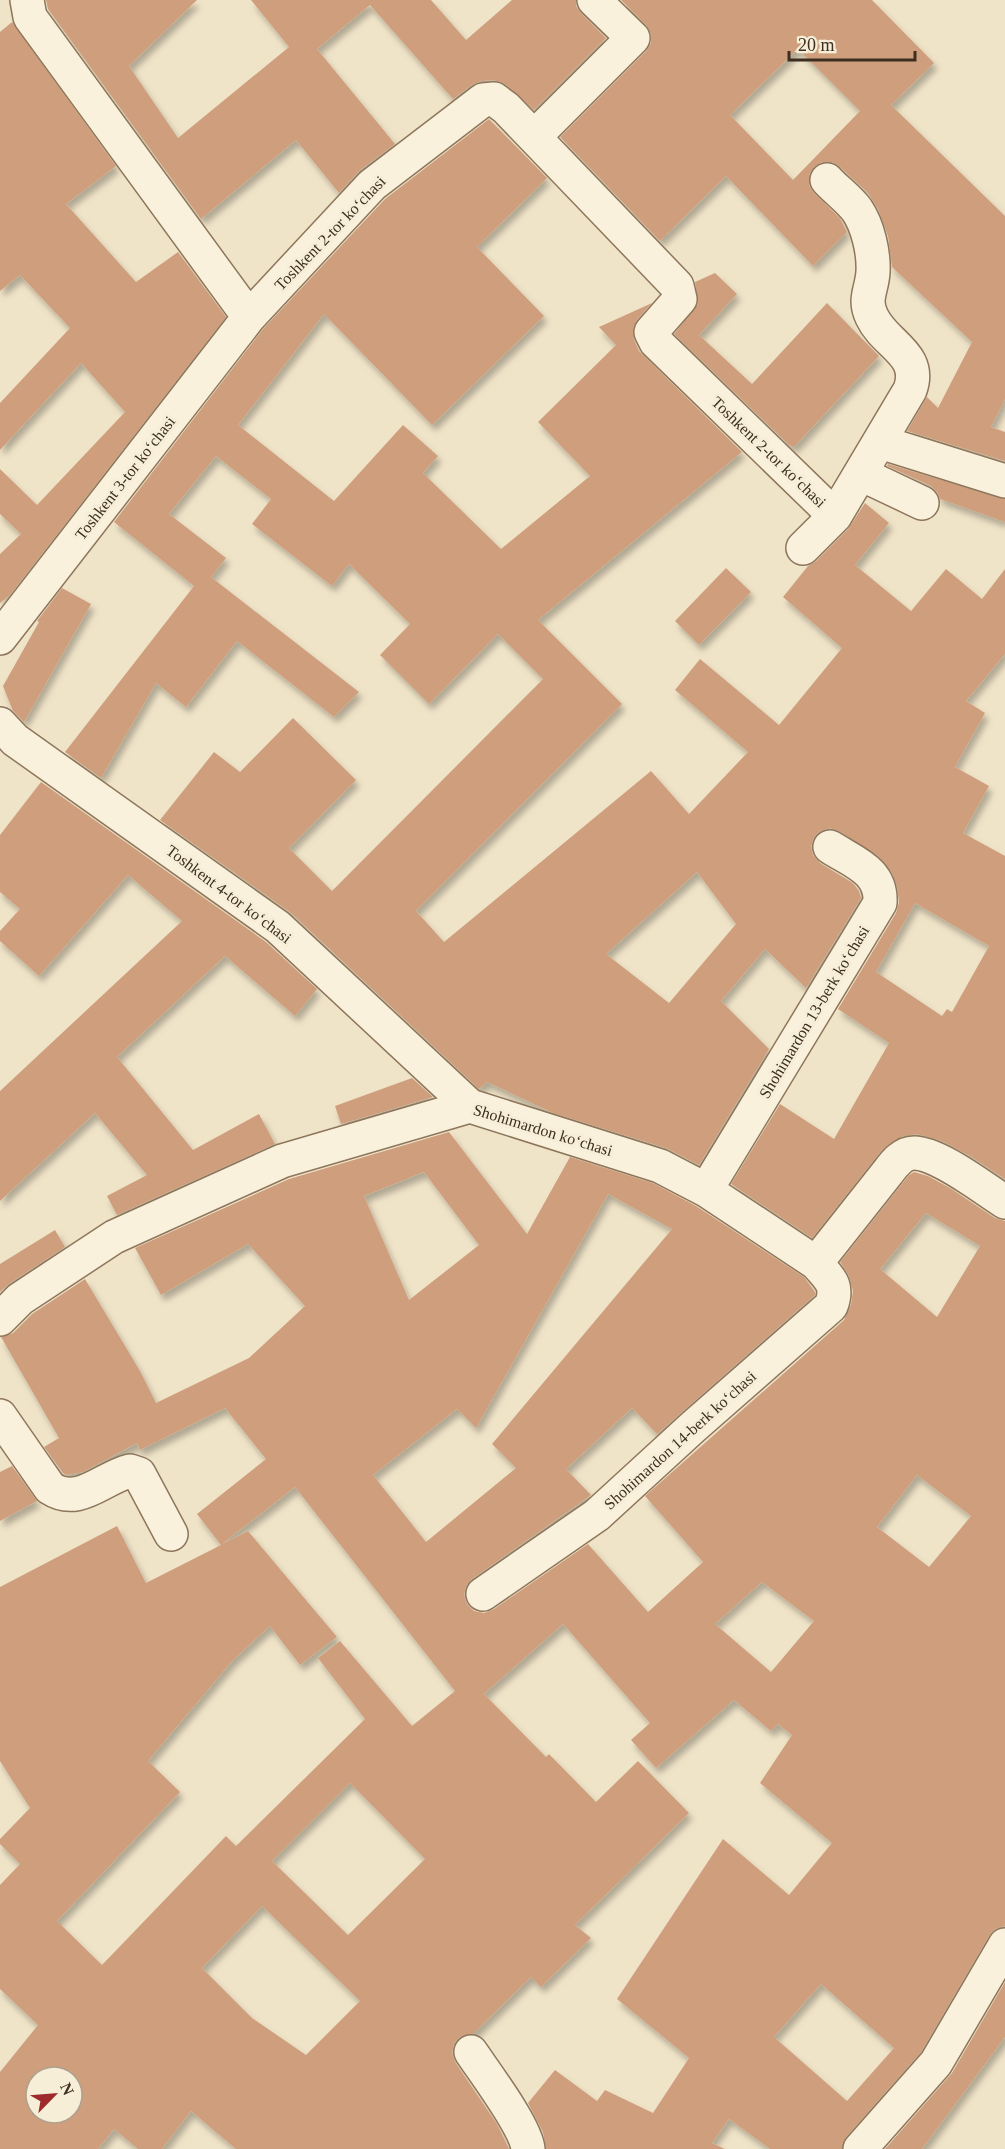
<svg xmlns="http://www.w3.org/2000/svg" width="1005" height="2149" font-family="'Times New Roman',serif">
<defs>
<filter id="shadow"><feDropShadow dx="3.5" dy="6" stdDeviation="3" flood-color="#0004"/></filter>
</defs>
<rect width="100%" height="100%" fill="#f0e4c8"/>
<path fill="#cf9f7d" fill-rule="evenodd" filter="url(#shadow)" d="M 46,0 L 197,0 L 129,66 L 178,138 L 289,47 L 251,0 L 431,0 L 466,40 L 512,0 L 576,0 L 576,6 L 581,13 L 606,38 L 534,110 L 505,84 L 493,80 L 481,81 L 472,85 L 453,99 L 370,5 L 317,49 L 395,144 L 360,170 L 339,193 L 296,140 L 201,219 L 48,9 Z
M 621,0 L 872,0 L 934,63 L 891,105 L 1005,216 L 1005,399 L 991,427 L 1005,432 L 1005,461 L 907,431 L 927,397 L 938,408 L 972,342 L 892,267 L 888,236 L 878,209 L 868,193 L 840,167 L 832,162 L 822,162 L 814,167 L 809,175 L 809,185 L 813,192 L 840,218 L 847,232 L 813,266 L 726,176 L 660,241 L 560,137 L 646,51 L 651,43 L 651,34 L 646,25 ZM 798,49 L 860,111 L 793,180 L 730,115 Z
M 12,22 L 116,166 L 66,204 L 136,282 L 178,252 L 226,317 L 10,595 L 0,603 L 0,554 L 21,534 L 0,514 L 0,469 L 37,505 L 125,412 L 81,363 L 0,450 L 0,403 L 70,328 L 20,275 L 0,291 L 0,32 Z
M 489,119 L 547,178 L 477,247 L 544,316 L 432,425 L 324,314 L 238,425 L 334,501 L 403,425 L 438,456 L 423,473 L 501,549 L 590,476 L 538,422 L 616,345 L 599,327 L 652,303 L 637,320 L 633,329 L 634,340 L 639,351 L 742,452 L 538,620 L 622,704 L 416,911 L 444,942 L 651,771 L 689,814 L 748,752 L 675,690 L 700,659 L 779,725 L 842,648 L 783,597 L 808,566 L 816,561 L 848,529 L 865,503 L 889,523 L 855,565 L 911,611 L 946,569 L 982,599 L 1005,569 L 1005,654 L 966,701 L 985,713 L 955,767 L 989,786 L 963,833 L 1005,856 L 1005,1179 L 970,1156 L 942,1141 L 917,1134 L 904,1136 L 893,1141 L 882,1150 L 812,1238 L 731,1184 L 780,1104 L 834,1139 L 889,1043 L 838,1009 L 896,913 L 899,902 L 897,887 L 892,873 L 878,856 L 839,831 L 830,828 L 820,831 L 814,837 L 811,846 L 813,855 L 820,863 L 853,883 L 859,891 L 861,898 L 806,988 L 765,949 L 721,1001 L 769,1049 L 699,1165 L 666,1148 L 553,1113 L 487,1082 L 479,1089 L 291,913 L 160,820 L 214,752 L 240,772 L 293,718 L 356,780 L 289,848 L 332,891 L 543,679 L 498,634 L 429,704 L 380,655 L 410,624 L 349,564 L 332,586 L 252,524 L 271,499 L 216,456 L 169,514 L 226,558 L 211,577 L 359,692 L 334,717 L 237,641 L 186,707 L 156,683 L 101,778 L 65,752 L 194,586 L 114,522 L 263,329 L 385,199 ZM 697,872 L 736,924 L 669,1003 L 606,954 ZM 915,903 L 989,946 L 952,1012 L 947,1009 L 942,1016 L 876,972 Z
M 715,273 L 737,294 L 699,335 L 752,384 L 827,303 L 879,356 L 794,447 L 789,445 L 674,334 L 698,304 L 695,282 Z
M 888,464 L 1005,499 L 1005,522 L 940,499 L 937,492 L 931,486 L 887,466 Z
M 726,568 L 751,592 L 699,645 L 675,621 Z
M 62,588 L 91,604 L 24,722 L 13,711 L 3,686 L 39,622 L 37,621 Z
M 41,782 L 266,942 L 317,989 L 295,1016 L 225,956 L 117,1057 L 193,1150 L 259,1114 L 275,1144 L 117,1215 L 107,1196 L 147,1175 L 95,1113 L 0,1201 L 0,1091 L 182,921 L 128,875 L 39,976 L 0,941 L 0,931 L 20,909 L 0,892 L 0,835 Z
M 412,1078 L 433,1097 L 341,1124 L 335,1106 Z
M 449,1132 L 527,1234 L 570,1157 L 653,1183 L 696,1206 L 804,1277 L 815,1292 L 815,1295 L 657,1434 L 632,1408 L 566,1469 L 591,1495 L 472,1579 L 466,1586 L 464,1595 L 467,1604 L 474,1611 L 484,1613 L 494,1609 L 588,1544 L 648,1612 L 703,1562 L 645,1496 L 844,1320 L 851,1304 L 853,1291 L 849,1276 L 840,1262 L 909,1175 L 914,1172 L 928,1176 L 950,1188 L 995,1218 L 1005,1221 L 1005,1926 L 995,1929 L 989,1936 L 921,2052 L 846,2137 L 842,2149 L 770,2149 L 729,2119 L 712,2143 L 725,2149 L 546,2149 L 543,2132 L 528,2103 L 555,2070 L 597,2101 L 605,2090 L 653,2113 L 689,2058 L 617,1999 L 723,1839 L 789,1895 L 832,1843 L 760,1783 L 792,1735 L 778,1724 L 771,1731 L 734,1700 L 656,1768 L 631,1740 L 650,1723 L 563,1624 L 484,1694 L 546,1757 L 549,1754 L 596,1802 L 638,1761 L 689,1813 L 575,1925 L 591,1938 L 541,1987 L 531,1977 L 473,2034 L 461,2036 L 454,2043 L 452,2053 L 455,2062 L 497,2124 L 509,2149 L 236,2149 L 191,2111 L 162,2149 L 138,2149 L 114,2129 L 98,2149 L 0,2149 L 0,2072 L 38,2025 L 0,1989 L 0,1885 L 20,1864 L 0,1844 L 0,1839 L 30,1808 L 0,1761 L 0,1587 L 117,1526 L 146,1583 L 221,1545 L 197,1514 L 266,1459 L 225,1408 L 140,1450 L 137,1443 L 83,1472 L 66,1475 L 63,1473 L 44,1447 L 59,1438 L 1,1337 L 13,1333 L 32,1314 L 85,1279 L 140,1371 L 156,1403 L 249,1358 L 305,1306 L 248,1244 L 161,1295 L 135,1248 L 289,1179 ZM 424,1172 L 479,1245 L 409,1300 L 364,1196 ZM 608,1194 L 672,1229 L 492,1444 L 516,1468 L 426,1542 L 373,1475 L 457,1409 L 476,1428 ZM 926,1213 L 980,1246 L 937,1317 L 880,1269 ZM 917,1475 L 971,1516 L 929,1567 L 877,1527 ZM 295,1487 L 455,1691 L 412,1726 L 340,1641 L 318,1658 L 365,1719 L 236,1846 L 226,1836 L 102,1965 L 57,1921 L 180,1792 L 148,1761 L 233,1660 L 270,1626 L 300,1665 L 337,1637 L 248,1531 L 222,1544 ZM 762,1582 L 814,1621 L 771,1672 L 715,1624 ZM 350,1783 L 425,1859 L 348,1935 L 272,1861 ZM 262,1906 L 360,2001 L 306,2055 L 252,2018 L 202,1968 ZM 821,1984 L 894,2048 L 847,2101 L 774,2037 ZM 36,2077 L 72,2077 L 72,2113 L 36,2113 Z
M 55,1230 L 65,1247 L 10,1283 L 0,1292 L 0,1264 Z
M 12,1466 L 37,1501 L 0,1521 L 0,1472 Z
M 1005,1982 L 1005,2037 L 922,2149 L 885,2149 L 952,2073 Z"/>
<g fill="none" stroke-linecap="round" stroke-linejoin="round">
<defs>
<path id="minor" d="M 27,0 L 30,17 L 249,317
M 534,137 L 633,38 L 594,0
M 880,442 L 1005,481
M 861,474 L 922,503
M 803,548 L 835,516 L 910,390 C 923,354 885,345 872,317 C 863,299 872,290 873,272 C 874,253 868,226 857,210 C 849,199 836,190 827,180
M 0,638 L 249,317 L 372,185 L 483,100 L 494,99 L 506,108 L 677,286 L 680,299 L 651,332 L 656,342 L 835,516
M 0,724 L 15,740 L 278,927 L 470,1106
M 706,1190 L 880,903 C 882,871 855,863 830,847
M 0,1319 L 20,1299 L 114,1237 L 282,1161 L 470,1106 L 660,1166 L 706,1190 L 816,1263 L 888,1172 C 894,1164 902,1153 914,1153 C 938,1153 983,1188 1005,1202
M 0,1416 L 50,1488 C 79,1507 102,1478 130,1471 L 139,1474 L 171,1534
M 483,1594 L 597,1515 L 693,1427 L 831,1306 C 839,1285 830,1279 816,1263
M 471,2052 C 485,2073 526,2127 528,2149
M 860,2149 L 936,2063 L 1005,1945"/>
</defs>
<use href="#minor" stroke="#8d765c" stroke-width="36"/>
<use href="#minor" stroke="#faf1dc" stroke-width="33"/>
</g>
<g text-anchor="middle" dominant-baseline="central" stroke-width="6" stroke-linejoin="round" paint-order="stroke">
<g font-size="16" fill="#3d2e20" stroke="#f7eed8">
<text transform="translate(330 233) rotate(-46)">Toshkent 2-tor koʻchasi</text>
<text transform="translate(769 452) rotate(44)">Toshkent 2-tor koʻchasi</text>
<text transform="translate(125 478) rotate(-52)">Toshkent 3-tor koʻchasi</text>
<text transform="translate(229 894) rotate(37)">Toshkent 4-tor koʻchasi</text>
<text transform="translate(814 1012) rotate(-59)">Shohimardon 13-berk koʻchasi</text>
<text transform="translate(543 1130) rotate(17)">Shohimardon koʻchasi</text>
<text transform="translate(680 1440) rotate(-42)">Shohimardon 14-berk koʻchasi</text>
</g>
</g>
<g transform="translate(54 2095) rotate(65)"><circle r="28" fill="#f7eed8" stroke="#ada18e" stroke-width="1.5"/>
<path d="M0-4.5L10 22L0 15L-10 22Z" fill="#9e2a2b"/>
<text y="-9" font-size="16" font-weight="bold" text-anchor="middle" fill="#3d2e20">N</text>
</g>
<path d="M789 51v9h126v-9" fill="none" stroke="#3d2e20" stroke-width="3"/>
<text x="798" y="51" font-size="18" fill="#3d2e20" stroke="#f7eed8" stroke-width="4.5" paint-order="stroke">20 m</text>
</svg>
